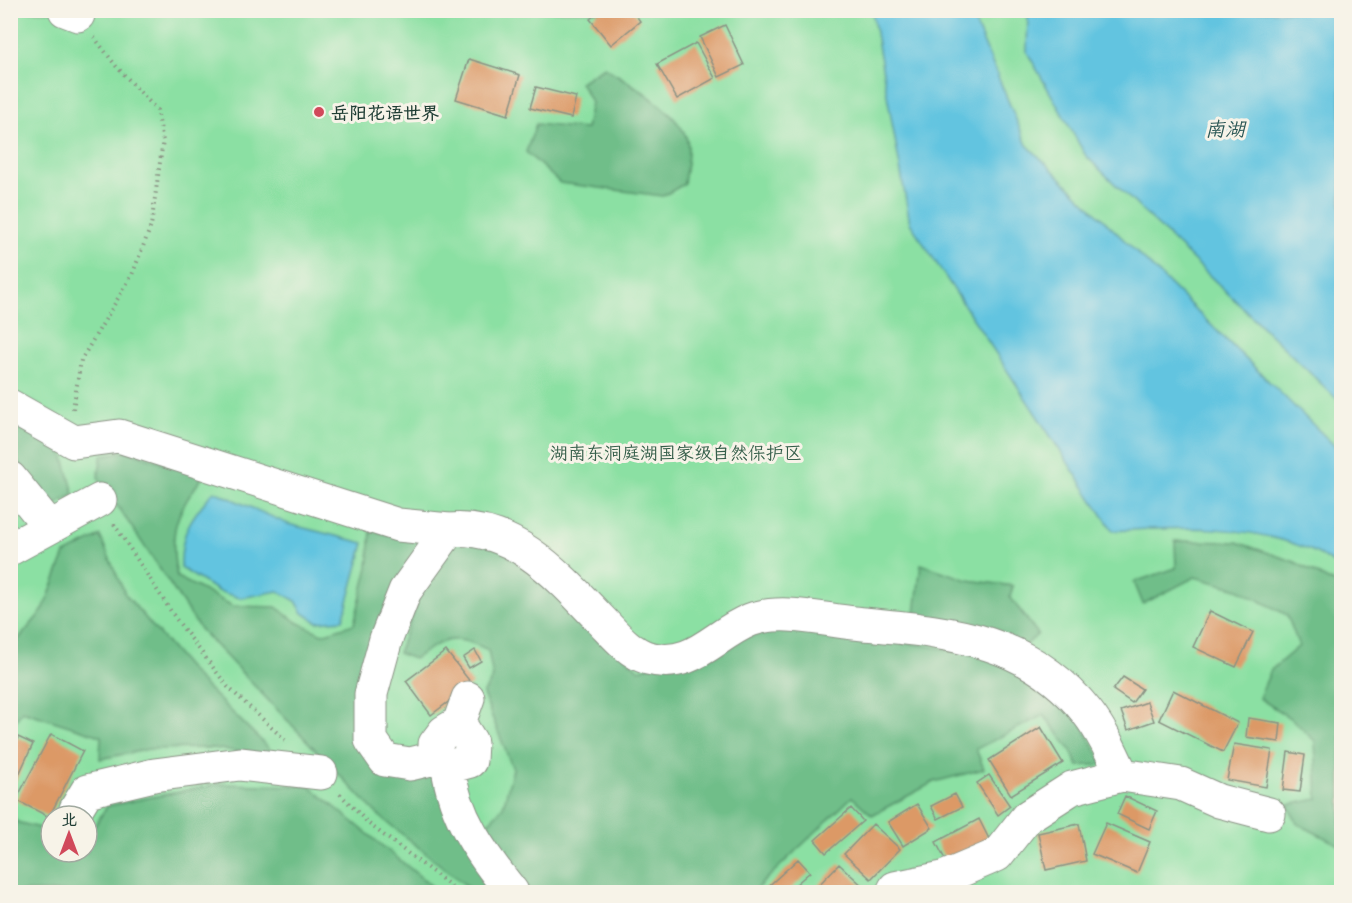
<svg xmlns="http://www.w3.org/2000/svg" width="1352" height="903" font-family="Delius,'LXGW WenKai TC',sans-serif">
<rect width="100%" height="100%" fill="#f7f3e8"/>
<filter id="ink" filterUnits="userSpaceOnUse"><feTurbulence type="fractalNoise" baseFrequency=".0167" numOctaves="2"/><feDisplacementMap in="SourceGraphic" scale="12" xChannelSelector="R" yChannelSelector="G"/><feConvolveMatrix kernelMatrix="1 2 1 2 8 2 1 2 1" color-interpolation-filters="sRGB"/></filter>
<filter id="wash" filterUnits="userSpaceOnUse"><feTurbulence type="fractalNoise" baseFrequency=".008" numOctaves="4" result="noise"/><feDisplacementMap in="SourceGraphic" scale="24" xChannelSelector="R" yChannelSelector="G"/><feGaussianBlur stdDeviation="1.35" result="paint"/><feColorMatrix in="noise" values="0 0 0 0 0 0 0 0 0 0 0 0 0 0 0 0 0 1.4 0 .05"/><feComposite in="paint" operator="in"/></filter>
<g filter="url(#wash)">
<rect width="100%" height="100%" fill="#f5e7d3"/>
<path fill="#8be0a3" stroke="#558e6c" stroke-width="1.5" fill-rule="evenodd" d="M 10,11 L 1341,11 L 1341,892 L 11,892 ZM 51,816 L 87,816 L 87,852 L 51,852 Z"/>
<path fill="#70be89" stroke="#487e5e" stroke-width="1.5" d="M 604,67 C 628,81 687,116 688,146 C 689,158 685,172 684,184 L 663,196 L 560,183 L 526,152 L 536,124 L 586,129 L 591,102 L 580,82 Z
M 10,422 L 61,447 L 74,494 L 55,505 L 11,454 Z
M 127,451 L 204,475 C 176,513 168,530 177,577 L 233,606 L 276,607 L 297,622 L 322,634 L 354,624 L 368,567 L 371,531 L 425,541 L 358,725 L 431,775 L 496,892 L 474,892 L 377,814 L 200,629 L 98,477 L 102,455 Z
M 100,536 L 125,594 L 196,677 L 277,756 L 211,748 L 149,749 L 100,759 L 101,736 L 22,711 L 11,728 L 11,648 L 43,610 L 65,554 Z
M 458,538 L 501,549 L 542,579 L 639,670 L 772,627 L 837,632 L 992,656 L 1041,684 L 1078,717 L 1103,764 L 1078,766 L 1070,749 L 1044,715 L 976,749 L 984,769 L 934,782 L 872,815 L 852,797 L 753,892 L 530,892 L 492,845 L 488,823 L 503,807 L 513,769 L 483,694 L 493,677 L 488,650 C 452,633 445,638 414,659 L 398,653 L 428,573 Z
M 1175,541 L 1237,542 L 1295,562 L 1341,587 L 1341,846 L 1298,824 L 1287,805 L 1318,799 L 1315,741 L 1293,720 L 1259,698 L 1271,670 L 1299,646 L 1287,615 L 1238,589 L 1195,577 L 1143,604 L 1134,582 L 1176,568 Z
M 921,564 L 968,580 L 1013,586 L 1010,597 L 1038,634 L 1024,647 L 915,614 Z
M 218,784 L 309,786 L 439,892 L 11,892 L 10,813 L 17,822 L 51,831 L 51,852 L 87,852 L 87,838 L 107,806 Z"/>
<path fill="#62c4e0" stroke="#40808a" stroke-width="1.5" d="M 872,11 L 970,11 L 1027,145 L 1341,452 L 1341,568 C 1331,562 1321,554 1310,550 C 1247,523 1179,527 1113,531 L 910,223 Z
M 1028,11 L 1341,11 L 1341,403 L 1086,156 L 1027,52 Z
M 214,491 L 288,524 L 364,543 L 343,620 L 317,622 L 303,613 L 296,601 L 278,591 L 240,598 L 218,591 L 181,568 C 180,532 191,517 214,491 Z"/>
<g id="blocks">
<path fill="#dc9966" d="M 601,10 L 632,10 L 640,21 L 611,45 L 590,19 Z
M 725,25 L 744,65 L 719,77 L 700,37 Z
M 696,43 L 715,78 L 677,99 L 657,64 Z
M 469,59 L 520,75 L 508,115 L 456,99 Z
M 536,87 L 576,97 L 571,118 L 530,108 Z
M 1210,611 L 1253,632 L 1236,667 L 1193,647 Z
M 475,650 L 481,661 L 469,668 L 463,658 Z
M 446,651 L 472,684 L 431,715 L 406,681 Z
M 1123,677 L 1142,689 L 1132,703 L 1113,690 Z
M 1173,690 L 1238,723 L 1223,752 L 1159,720 Z
M 1147,702 L 1154,721 L 1128,730 L 1121,711 Z
M 1248,718 L 1281,723 L 1279,742 L 1246,737 Z
M 1041,727 L 1063,763 L 1011,795 L 989,760 Z
M 51,734 L 83,751 L 49,817 L 16,800 Z
M 18,737 L 33,744 L 15,783 L 10,781 L 10,754 Z
M 1234,744 L 1272,750 L 1266,787 L 1227,780 Z
M 1288,752 L 1305,755 L 1300,792 L 1283,790 Z
M 989,775 L 1010,806 L 998,815 L 977,783 Z
M 955,794 L 962,807 L 938,819 L 931,806 Z
M 1125,796 L 1157,811 L 1149,829 L 1117,814 Z
M 917,804 L 932,828 L 903,846 L 888,822 Z
M 851,808 L 863,821 L 826,853 L 815,840 Z
M 979,819 L 993,847 L 950,869 L 936,842 Z
M 1106,823 L 1150,842 L 1137,873 L 1092,854 Z
M 873,824 L 900,849 L 871,879 L 844,854 Z
M 1079,824 L 1086,861 L 1046,870 L 1038,833 Z
M 798,859 L 810,872 L 787,892 L 762,892 Z
M 839,864 L 867,890 L 812,892 Z"/>
</g>
</g>
<g filter="url(#ink)">
<use href="#blocks" fill-opacity="0" stroke="#8a9284" stroke-width="1.5"/>
<g fill="none" stroke-linecap="round" stroke-linejoin="round">
<defs>
<path id="minor" d="M 65,10 L 78,15
M 10,406 L 74,442 L 119,436 L 398,525 L 449,530
M 10,478 L 50,527
M 10,549 L 100,500
M 459,723 L 471,742 L 470,761 L 448,767 L 435,758 L 435,744 L 444,732 L 459,723 L 468,698
M 435,758 L 410,764 L 385,760 L 371,740 L 371,694 L 386,639 L 405,591 L 449,530 C 513,524 558,575 599,618 C 613,632 628,652 648,658 C 693,670 713,635 750,620 C 781,608 823,620 854,623 C 944,632 1026,635 1087,712 C 1102,731 1112,753 1122,775
M 448,767 C 454,816 482,855 512,892
M 76,809 L 87,791 L 154,775 L 240,764 L 321,773
M 893,892 L 895,888 L 943,878 L 997,855 L 1027,817 L 1072,788 L 1122,775 L 1181,784 L 1219,801 L 1269,814"/>
</defs>
<use href="#minor" stroke="#8a9284" stroke-width="35"/>
<path stroke="#8a9284" stroke-width="4" stroke-dasharray="1.5 4.5" stroke-linecap="butt" d="M 73,409 L 81,360 L 132,275 L 151,226 L 163,141 L 157,110 L 116,66 L 94,37
M 114,524 L 176,619 L 228,687 L 285,740
M 340,794 L 369,824 L 459,892"/>
<use href="#minor" stroke="#fff" stroke-width="33"/>
</g>
</g>
<circle fill="#d1495b" stroke="#f7f3e8" stroke-width="2" cx="319" cy="112" r="6"/>
<g text-anchor="middle" dominant-baseline="central" stroke-width="6" stroke-linejoin="round" paint-order="stroke">
<g font-size="18" font-weight="bold" fill="#1f3d34" stroke="#f7f3e8" text-anchor="start">
<text x="331" y="112">岳阳花语世界</text>
</g>
<g font-size="18" fill="#355e4a" stroke="#f7f3e8">
<text x="676" y="452">湖南东洞庭湖国家级自然保护区</text>
</g>
<g font-size="20" font-style="italic" fill="#2c5856" stroke="#f7f3e8">
<text x="1225" y="128">南湖</text>
</g>
</g>
<rect width="1352" height="903" fill="none" stroke="#f7f3e8" stroke-width="36"/>
<g transform="translate(69 834)"><circle r="28" fill="#f7f3e8" stroke="#a1aaa0" stroke-width="1.5"/>
<path d="M0-4.5L10 22L0 15L-10 22Z" fill="#d1495b"/>
<text y="-9" font-size="16" font-weight="bold" text-anchor="middle" fill="#1f3d34">北</text>
</g>
</svg>
